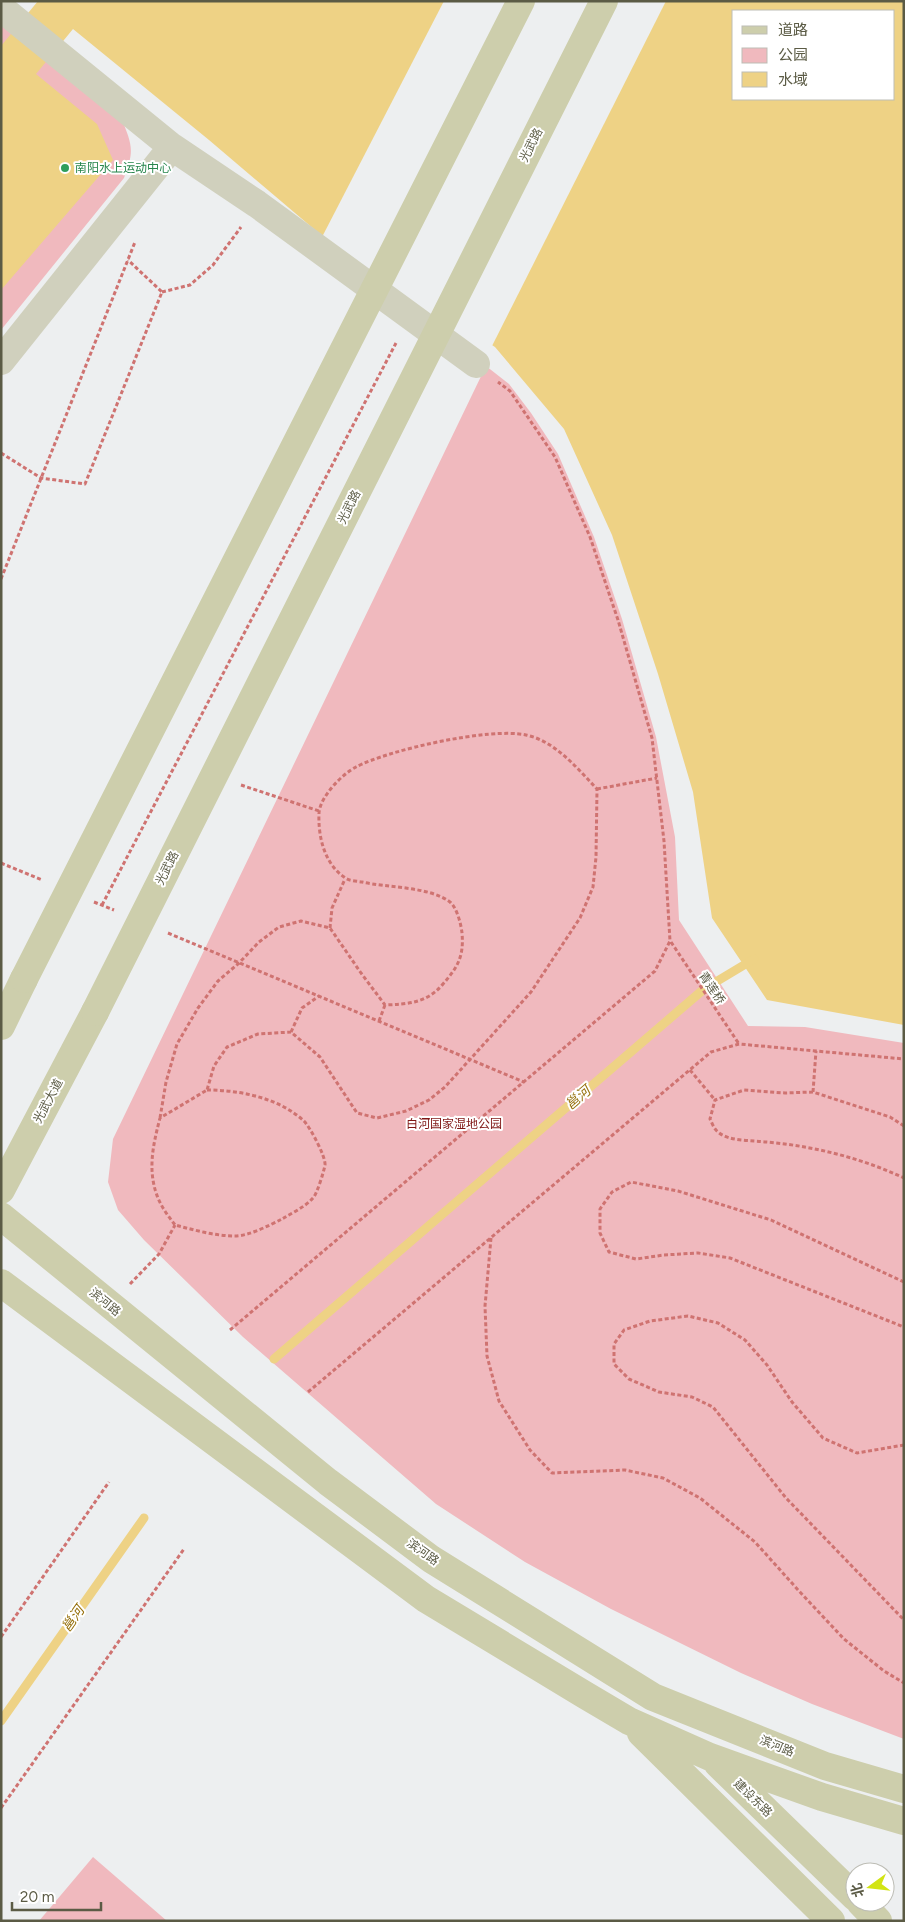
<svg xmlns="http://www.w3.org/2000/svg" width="905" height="1922" font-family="Figtree,'Noto Sans SC',sans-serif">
<rect width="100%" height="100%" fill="#edeff0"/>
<path fill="#f0b9be" d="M 1,20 L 121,117 C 132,145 135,150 124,178 L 1,330 Z
M 486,366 L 509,384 L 531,413 L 558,454 L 594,537 L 622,619 L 656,737 L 675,837 L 679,920 L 748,1026 L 805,1027 L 904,1043 L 904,1739 L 812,1704 L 741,1673 L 611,1609 L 525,1562 L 436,1504 L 243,1337 L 144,1240 L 118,1210 L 108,1182 L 113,1139 Z
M 93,1857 L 167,1921 L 39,1921 Z"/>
<path fill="#eed285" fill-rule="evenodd" d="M 38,1 L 904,1 L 904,1025 L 767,1000 L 712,918 L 693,792 L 658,674 L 612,535 L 564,429 L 495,347 L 328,241 L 209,140 L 73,29 L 36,74 L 97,124 L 113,160 L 1,290 L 1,46 ZM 734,11 L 894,11 L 894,99 L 734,99 Z"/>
<path fill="#edeff0" d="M 444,1 L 666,1 L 491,348 L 321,239 Z"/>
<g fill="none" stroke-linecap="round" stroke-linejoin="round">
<path stroke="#eed285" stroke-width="9" d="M 274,1359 L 704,989 L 754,959
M 1,1721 L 144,1518"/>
<path stroke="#cf7371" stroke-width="3" stroke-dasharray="4 2.5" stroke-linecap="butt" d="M 162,292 L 190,285 L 213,265 L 241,227
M 1,453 L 41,478 L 85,484 L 162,292 L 128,260
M 1,579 L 135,242
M 241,785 L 319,811
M 597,789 L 657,778
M 1,863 L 42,880
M 94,902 L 114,910
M 102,905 L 396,343
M 330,928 L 332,908 L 345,879
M 168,933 L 524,1082
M 671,942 L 739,1044
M 379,1021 L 385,1005
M 291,1032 L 302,1008 L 319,996
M 690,1070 L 715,1100
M 207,1090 C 240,1090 279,1098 304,1121 C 310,1127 326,1157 325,1165 C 324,1171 317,1194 313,1198 C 305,1207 292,1213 282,1219 C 270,1225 249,1236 235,1236 C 215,1236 194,1230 175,1225 C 169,1217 162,1208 158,1198 C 147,1171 153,1145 160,1118 Z
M 813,1092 L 816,1051
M 160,1118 L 166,1082 L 177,1044 L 198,1008 L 218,981 L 239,963 L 259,942 L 279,927 L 301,921 L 330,928 L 361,973 L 385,1005 C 409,1004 427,1003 443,984 C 458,967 464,956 462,933 C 461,924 457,908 450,902 C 428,886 388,888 362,882 C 356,881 348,881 344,877 C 324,863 318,836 319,813 C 320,797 342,774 356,767 C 388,750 490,727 526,735 C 555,741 577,768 597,789 L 596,857 L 593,887 L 580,918 L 531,992 L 445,1087 L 429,1100 L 406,1111 L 377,1118 L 357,1113 L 320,1057 L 291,1032 L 258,1034 L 227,1047 L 214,1066 L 207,1090
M 904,1126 L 890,1117 L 813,1092 L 785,1093 L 744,1090 L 715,1100 L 710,1119 C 712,1123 714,1129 718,1132 C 729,1142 753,1140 766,1142 C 814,1146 861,1158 904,1178
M 491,1238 L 485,1306 L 487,1356 L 499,1401 L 530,1450 L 552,1473 L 625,1470 L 663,1478 L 700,1498 L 755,1542 L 799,1591 L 844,1639 L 884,1671 L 904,1683
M 904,1282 L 771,1220 L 678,1191 L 631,1182 L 612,1192 L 600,1209 L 600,1233 L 609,1252 L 636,1259 L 664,1255 L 698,1253 L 730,1258 L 904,1327
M 130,1284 L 159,1254 L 175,1225
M 230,1330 L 655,971 L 670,941 L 664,841 L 652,738 L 618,620 L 590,537 L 555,457 L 510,391 L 498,382
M 308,1392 L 711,1052 L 739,1044 L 904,1059
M 904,1445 L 857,1453 L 823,1438 L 792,1402 L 767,1365 L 745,1340 L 718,1323 L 688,1316 L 650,1321 L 624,1330 L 614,1344 L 614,1364 L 629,1379 L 659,1392 L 692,1397 L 713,1407 L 786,1498 L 904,1620
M 1,1637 L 109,1482
M 1,1808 L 184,1549"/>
<path stroke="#d0d0bd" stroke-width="28" d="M 1,8 L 172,147 L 1,361
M 172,147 L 257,204 L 476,364"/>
<path stroke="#cdceac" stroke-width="28" d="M 1,1026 L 24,979
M 1,1190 L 95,1012
M 1,1216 L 328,1482 L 431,1559 L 653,1697 L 825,1766 L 904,1789
M 1,1283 L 426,1599 L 585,1695 L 629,1721 L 710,1757 L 822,1797 L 904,1821
M 641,1733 L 831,1921
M 718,1764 L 855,1897
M 860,1902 L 878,1921"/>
<path stroke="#cdceac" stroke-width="28" d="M 24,979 L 521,1
M 95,1012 L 604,1"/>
</g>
<circle fill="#2e9e5b" stroke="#fff" stroke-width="2" cx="65" cy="168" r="5"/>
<g text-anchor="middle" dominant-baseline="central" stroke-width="4" stroke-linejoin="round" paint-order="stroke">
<g font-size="12" fill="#5b5b45" stroke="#fff">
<text transform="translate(531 145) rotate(-63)">光武路</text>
<text transform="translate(349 507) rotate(-63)">光武路</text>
<text transform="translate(167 868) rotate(-63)">光武路</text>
<text transform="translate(712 988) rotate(56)">青莲桥</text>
<text transform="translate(48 1101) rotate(-62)">光武大道</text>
<text transform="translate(105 1302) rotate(39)">滨河路</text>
<text transform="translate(423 1552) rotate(35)">滨河路</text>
<text transform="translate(777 1746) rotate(22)">滨河路</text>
<text transform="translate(753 1798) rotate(44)">建设东路</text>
</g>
<g font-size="12" fill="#27864d" stroke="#fff" text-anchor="start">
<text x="75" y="168">南阳水上运动中心</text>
</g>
<g font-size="12" fill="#7f1614" stroke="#fff">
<text x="454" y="1124">白河国家湿地公园</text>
</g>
<g font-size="14" font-style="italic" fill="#956f09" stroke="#fff">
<text transform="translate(578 1098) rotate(-41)">邕河</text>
<text transform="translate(73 1619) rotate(-55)">邕河</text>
</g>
</g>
<rect width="905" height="1922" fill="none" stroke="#5b5b45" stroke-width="5"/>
<rect x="732" y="10" width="162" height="90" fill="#ffffff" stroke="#bdbdb5"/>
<rect x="742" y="26" width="25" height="8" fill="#cdceac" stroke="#bdbdb5"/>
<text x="778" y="35" font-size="15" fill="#5b5b45">道路</text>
<rect x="742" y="48" width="25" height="15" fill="#f0b9be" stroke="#bdbdb5"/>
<text x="778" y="60" font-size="15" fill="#5b5b45">公园</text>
<rect x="742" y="72" width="25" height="15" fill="#eed285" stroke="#bdbdb5"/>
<text x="778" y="85" font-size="15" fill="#5b5b45">水域</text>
<g transform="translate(870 1887) rotate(255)"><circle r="24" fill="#ffffff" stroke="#bdbdb5"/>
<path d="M0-4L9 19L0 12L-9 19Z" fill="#d2e413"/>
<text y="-8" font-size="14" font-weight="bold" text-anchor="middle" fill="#5b5b45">北</text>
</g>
<path d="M12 1902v8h89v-8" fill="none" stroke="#5b5b45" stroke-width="2.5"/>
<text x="20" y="1902" font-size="15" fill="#5b5b45" stroke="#ffffff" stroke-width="4" paint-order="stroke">20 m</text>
</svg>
